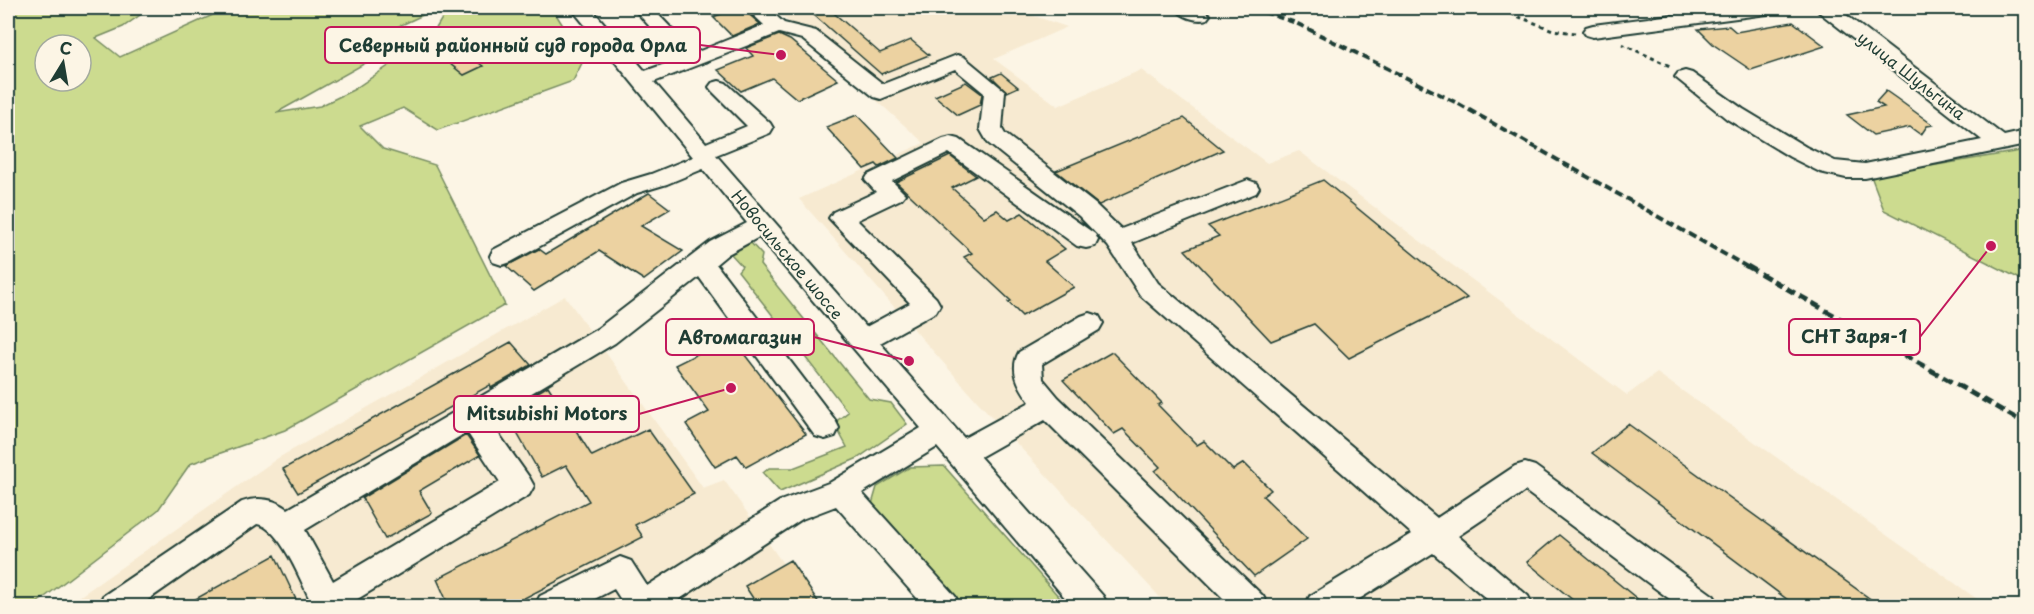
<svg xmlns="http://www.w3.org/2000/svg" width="2034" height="614" font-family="'Playpen Sans',sans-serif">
<rect width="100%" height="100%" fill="#fcf5e5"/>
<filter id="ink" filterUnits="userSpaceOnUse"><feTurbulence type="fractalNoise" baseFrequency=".0167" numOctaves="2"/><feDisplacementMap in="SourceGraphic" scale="12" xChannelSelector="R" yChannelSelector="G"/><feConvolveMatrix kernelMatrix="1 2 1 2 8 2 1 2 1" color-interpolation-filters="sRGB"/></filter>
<g filter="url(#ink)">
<path fill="#f7ead1" d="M 785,8 L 1010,8 L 1067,27 L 994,59 L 1058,106 L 1141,70 L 1267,163 L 1299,151 L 1627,395 L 1657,373 L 1987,606 L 1168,606 L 977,401 L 799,199 L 924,143 L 777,11 Z
M 565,296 L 703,488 L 724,480 L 813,606 L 66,606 L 278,458 Z"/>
<path fill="#ccdb8f" stroke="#768c62" stroke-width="1.5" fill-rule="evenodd" d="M 8,8 L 150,8 L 123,27 L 96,38 L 120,57 L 226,9 L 199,12 L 191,8 L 438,8 L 354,47 L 371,60 L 276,113 L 320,106 L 353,90 L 431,37 L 448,8 L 552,8 L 584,59 L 573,81 L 438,130 L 403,108 L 360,126 L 383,149 L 435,165 L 505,305 L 285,430 L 190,464 L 158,510 L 33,606 L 8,606 ZM 45,45 L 81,45 L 81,81 L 45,81 Z
M 2026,150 L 2026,282 L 1884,210 L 1871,176 Z
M 751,243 L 762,255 L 760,265 L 869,399 L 891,403 L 907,424 L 858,458 L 780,492 L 763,473 L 769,468 L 793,468 L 847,447 L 834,423 L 848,412 L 738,271 L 742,266 L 731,254 Z
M 944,466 L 1067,606 L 959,606 L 870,511 L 877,487 L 910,467 Z"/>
<path fill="#ecd2a1" stroke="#1f3d34" stroke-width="1.5" d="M 737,8 L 745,8 L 745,11 L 760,24 L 732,36 L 713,17 Z
M 806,8 L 828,8 L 880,53 L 911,40 L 929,55 L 881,74 Z
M 1793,22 L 1825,46 L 1751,70 L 1714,45 L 1698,29 L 1729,26 L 1736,32 Z
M 779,35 L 790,40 L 838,80 L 797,99 L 772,78 L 741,91 L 718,70 L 753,56 L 746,48 Z
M 453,44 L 483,66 L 464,75 L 435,52 Z
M 1001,73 L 1018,87 L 1007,92 L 992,77 Z
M 966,82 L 982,94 L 980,105 L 958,115 L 935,96 Z
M 1886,91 L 1896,98 L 1933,125 L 1927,126 L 1921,135 L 1910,127 L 1873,135 L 1847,115 L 1884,107 L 1876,102 Z
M 857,115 L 898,158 L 879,167 L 876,164 L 864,169 L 826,127 Z
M 1184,118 L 1223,150 L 1099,205 L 1056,171 Z
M 950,156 L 976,176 L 952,188 L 984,217 L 997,210 L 1009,220 L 1022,213 L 1065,249 L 1045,261 L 1074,287 L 1022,316 L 1008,302 L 1011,301 L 964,257 L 972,253 L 896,182 Z
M 1323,180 L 1467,298 L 1349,358 L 1314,324 L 1271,341 L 1185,250 L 1219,236 L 1208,226 Z
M 649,193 L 670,209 L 641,226 L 683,251 L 644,280 L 599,251 L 534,291 L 506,266 L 539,249 L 546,254 Z
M 731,337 L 806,434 L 746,467 L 737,455 L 715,467 L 686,424 L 709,412 L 675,365 Z
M 511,342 L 531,365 L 491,388 L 490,385 L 298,493 L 283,469 Z
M 1112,352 L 1162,403 L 1158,405 L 1197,445 L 1204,441 L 1233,470 L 1244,463 L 1271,490 L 1263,496 L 1307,539 L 1254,576 L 1155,471 L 1160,467 L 1123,429 L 1114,434 L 1063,380 Z
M 548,386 L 592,456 L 648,429 L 694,494 L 635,525 L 643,537 L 509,606 L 449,606 L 437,579 L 589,501 L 566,465 L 542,477 L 505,412 Z
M 1628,424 L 1880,606 L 1796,606 L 1592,453 Z
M 466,435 L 480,455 L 419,491 L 432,513 L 385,539 L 362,498 Z
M 1559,535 L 1646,606 L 1580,606 L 1527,562 Z
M 275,555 L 299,606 L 183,606 Z
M 790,560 L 821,606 L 758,606 L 745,586 Z"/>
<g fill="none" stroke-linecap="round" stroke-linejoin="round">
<defs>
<path id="minor" d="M 571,8 L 591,8 L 645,71 L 679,59 L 633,8 L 652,8 L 695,53 L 764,25 L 747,9 L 767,8 L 784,23 L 816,31 L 883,84 L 957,55 L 964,57 L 1005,91 L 1002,129 L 1005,134 L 1095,204 L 1121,229 L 1240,183 L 1248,180 L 1256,183 L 1259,188 L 1256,193 L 1132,243 L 1158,283 L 1437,518 L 1515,466 L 1525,463 L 1535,466 L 1714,596 L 1719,606 L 1679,606 L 1525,491 L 1458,536 L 1528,596 L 1533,606 L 1495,606 L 1433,553 L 1348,606 L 1305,606 L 1310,596 L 1412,534 L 1140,295 L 1108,246 L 1079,216 L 988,143 L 980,129 L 984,93 L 955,69 L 881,99 L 874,97 L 802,39 L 779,33 L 654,82 L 706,143 L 747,126 L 712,91 L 709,87 L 712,83 L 719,81 L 726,83 L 770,123 L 773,128 L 770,133 L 716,155 L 866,327 L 910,303 L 829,218 L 833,212 L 876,192 L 865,180 L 868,175 L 943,139 L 951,137 L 959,139 L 1095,234 L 1098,240 L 1095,246 L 1086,248 L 1077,246 L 949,153 L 892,181 L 905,194 L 901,199 L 857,220 L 936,298 L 940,305 L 936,312 L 880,343 L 964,438 L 1030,402 C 1019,387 1009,370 1019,352 L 1081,316 L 1090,313 L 1099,316 L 1103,323 L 1099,330 L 1042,364 L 1043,379 L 1058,397 L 1263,596 L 1268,606 L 1231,606 L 1045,420 L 980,457 L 1103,596 L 1108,606 L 1072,606 L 937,447 L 862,493 L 955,596 L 960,606 L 924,606 L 836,506 L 802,519 L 669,606 L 625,606 L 614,589 L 581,606 L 535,606 L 540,596 L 620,557 L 631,561 L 647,586 L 780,501 L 831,482 L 921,428 L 759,237 L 728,254 L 716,264 L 835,420 L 839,428 L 835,436 L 825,439 L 815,436 L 699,277 L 615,343 L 488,419 L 529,477 L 534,486 L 529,495 L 346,606 L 313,606 C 303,586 281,527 257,524 L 139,606 L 98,606 L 103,596 L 242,502 C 258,496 275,499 288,509 L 597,329 L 710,242 L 747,223 L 703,169 L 667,184 L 637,193 L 511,262 L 502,265 L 493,262 L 490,256 L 493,250 L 621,183 L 651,174 L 693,157 ZM 467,432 L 500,482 L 333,581 L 305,530 Z
M 1175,8 L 1199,8 L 1210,15 L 1207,19 C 1196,22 1182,17 1175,8 Z
M 1727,8 L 1777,8 L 1774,12 L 1767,14 L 1593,37 L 1586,35 L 1583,31 L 1586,27 L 1593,25 Z
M 1817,8 L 1837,8 L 2004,136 L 2026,131 L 2026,145 L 1865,178 L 1846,178 L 1820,172 L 1790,157 L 1727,119 L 1675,77 L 1678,73 L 1685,71 L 1692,73 L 1743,109 L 1806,147 L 1835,161 L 1865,164 L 1982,140 L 1819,12 Z"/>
</defs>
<use href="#minor" stroke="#1f3d34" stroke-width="4"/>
<path stroke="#1f3d34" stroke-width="3" stroke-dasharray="4 4" stroke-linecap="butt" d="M 1496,8 L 1553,30 L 1575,33
M 1622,44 L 1672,67"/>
<use href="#minor" fill="#fcf5e5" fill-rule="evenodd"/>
<path stroke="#1f3d34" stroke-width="4" stroke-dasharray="8 4" stroke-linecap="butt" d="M 1252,8 L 1296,23 L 1457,103 L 1749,268"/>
<path stroke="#1f3d34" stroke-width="5" stroke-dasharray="10 5" stroke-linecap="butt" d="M 1747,266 L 2026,424"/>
</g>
</g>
<g text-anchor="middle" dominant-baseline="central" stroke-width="4.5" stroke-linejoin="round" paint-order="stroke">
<g font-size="16" fill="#1f3d34" stroke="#fcf5e5">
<text transform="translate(1912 75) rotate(38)">улица Шульгина</text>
<text transform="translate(788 254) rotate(50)">Новосильское шоссе</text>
</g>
</g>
<path fill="none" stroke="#c2185b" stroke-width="2" d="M781 55L700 45M1991 246L1920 337M909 361L814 337M731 388L639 414"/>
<g fill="#c2185b" stroke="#fcf5e5" stroke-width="2">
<circle cx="781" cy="55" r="6"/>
<circle cx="1991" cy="246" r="6"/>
<circle cx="909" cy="361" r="6"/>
<circle cx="731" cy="388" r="6"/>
</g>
<g fill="#fcf5e5" stroke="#c2185b" stroke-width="2">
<rect x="325" y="27" width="375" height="36" rx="6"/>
<rect x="1789" y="319" width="131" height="36" rx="6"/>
<rect x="666" y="319" width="148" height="36" rx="6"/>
<rect x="454" y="396" width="185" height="36" rx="6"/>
</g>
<g font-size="18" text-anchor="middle" font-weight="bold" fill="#1f3d34">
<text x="513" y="52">Северный районный суд города Орла</text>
<text x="1854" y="343">СНТ Заря-1</text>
<text x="740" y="344">Автомагазин</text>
<text x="547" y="420">Mitsubishi Motors</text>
</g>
<rect width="2034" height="614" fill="none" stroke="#fcf5e5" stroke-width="30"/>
<rect x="15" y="15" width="2004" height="584" fill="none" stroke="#1f3d34" stroke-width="2" filter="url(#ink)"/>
<g transform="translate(63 63) rotate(11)"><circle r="28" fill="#fcf5e5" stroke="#a4ab9e" stroke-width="1.5"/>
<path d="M0-4.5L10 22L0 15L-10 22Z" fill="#1f3d34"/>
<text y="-9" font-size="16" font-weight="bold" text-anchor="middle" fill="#1f3d34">С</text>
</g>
</svg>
